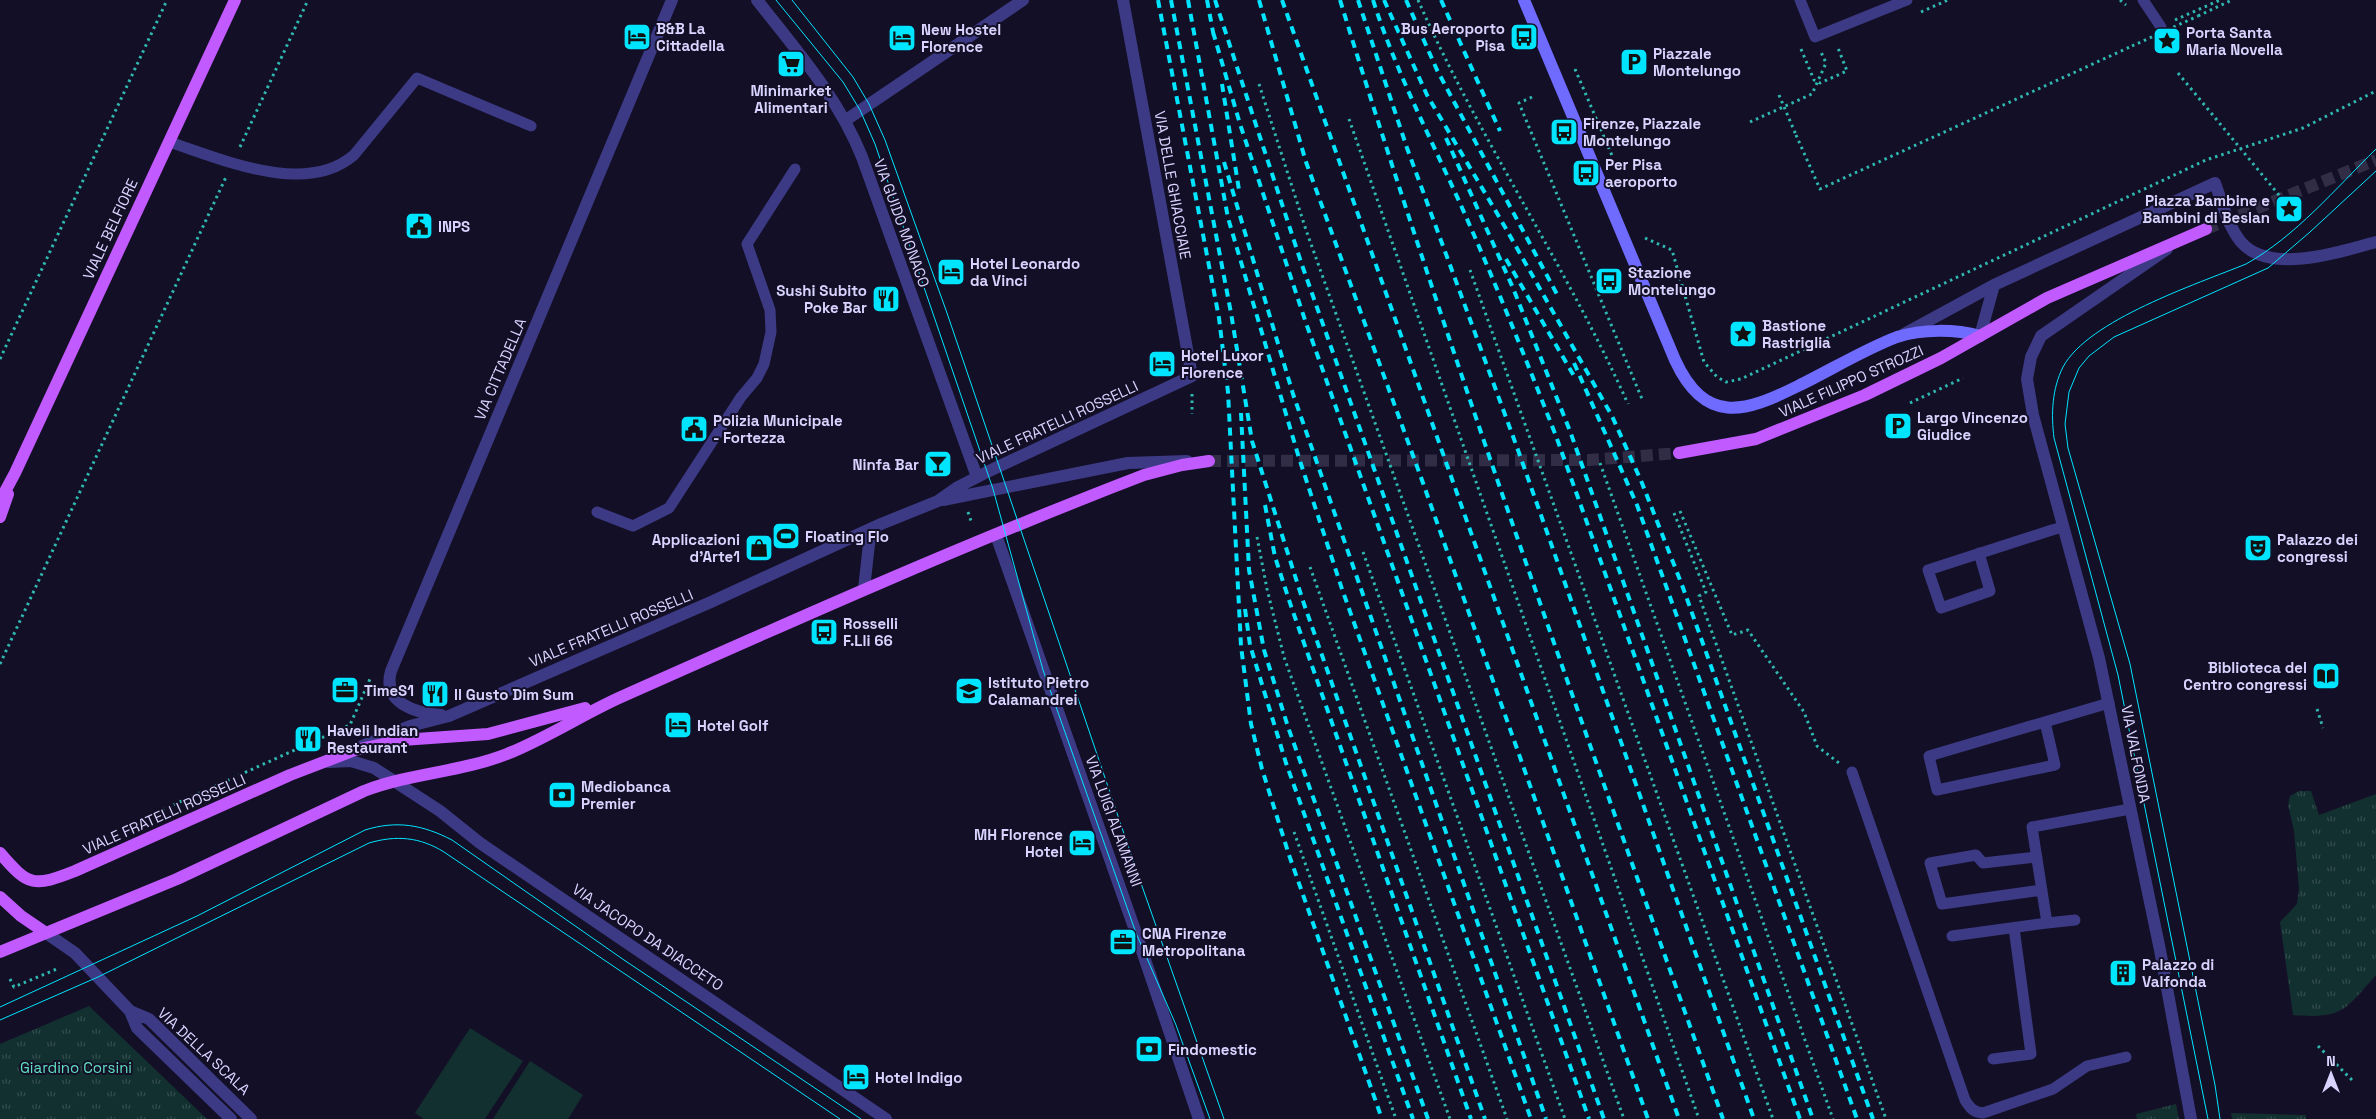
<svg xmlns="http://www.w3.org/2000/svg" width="2376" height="1119" font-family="'Space Grotesk',sans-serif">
<defs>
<pattern id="grass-tufts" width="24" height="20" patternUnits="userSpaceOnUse" patternTransform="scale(1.25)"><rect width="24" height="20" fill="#12302f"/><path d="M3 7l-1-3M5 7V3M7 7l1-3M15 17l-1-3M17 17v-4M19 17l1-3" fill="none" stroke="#344d4e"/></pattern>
</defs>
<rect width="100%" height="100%" fill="#130f26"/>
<path fill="url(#grass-tufts)" d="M 2299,791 L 2311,791 L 2319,815 L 2376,794 L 2376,975 C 2345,1010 2343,1019 2293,1015 L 2280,922 L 2297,904 L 2299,889 L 2294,831 L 2288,805 L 2290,796 Z
M 89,1006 L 207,1119 L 0,1119 L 0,1044 Z
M 2176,1104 L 2179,1119 L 2137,1119 L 2136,1114 Z
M 2231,1113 L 2306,1115 L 2306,1119 L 2232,1119 Z"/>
<path fill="#12302f" d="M 470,1028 L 523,1061 L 485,1119 L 424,1119 L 415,1113 Z
M 530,1061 L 583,1095 L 568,1119 L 493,1119 Z"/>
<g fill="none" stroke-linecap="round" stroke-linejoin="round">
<path stroke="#312d47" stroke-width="12" stroke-dasharray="12 6" stroke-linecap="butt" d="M 2206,229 L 2376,160
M 1209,461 L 1589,460 L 1679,453"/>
<path stroke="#2fb8b0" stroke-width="3" stroke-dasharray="2.5 4" stroke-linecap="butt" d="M 1418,0 C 1479,139 1566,265 1628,404
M 2120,0 L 2126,5
M 1921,12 L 1948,0
M 2198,16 L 2232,0
M 2175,20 L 2220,0
M 1801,49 L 1814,80 L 1820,83 L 1847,71 L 1838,48 L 1840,47
M 1575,69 L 1613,158
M 2178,73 L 2293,212
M 1259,84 L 1306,230 L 1624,1119
M 1532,97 L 1519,103 L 1642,399
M 1349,119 L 1699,1119
M 1750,122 L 1812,94 L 1826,63 L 1821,52
M 1796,135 L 1820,189 L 2132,46
M 240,147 L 308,0
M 1645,238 L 1672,250 L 1704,362 L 1717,377 L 1726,382 L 1741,379 L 2206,160 L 2303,128 L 2376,91
M 1470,270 L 1773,1119
M 0,359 L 167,0
M 1192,394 L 1192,414
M 1910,403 L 1963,378
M 1600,463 L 1833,1119
M 1680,511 L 1732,635 L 1748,630 L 1804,712 L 1817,746 L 1839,763
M 968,512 L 971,521
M 1674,513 L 1706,592 L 1699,596 L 1886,1119
M 1257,537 L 1267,589 L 1284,657 L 1450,1119
M 1363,552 L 1565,1119
M 1310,567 L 1507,1119
M 0,664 L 226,177
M 2317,709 L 2323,728
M 162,810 L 350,725 L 370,679
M 1294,832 L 1396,1119
M 10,979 L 14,987 L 59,968
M 2318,1046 L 2354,1082"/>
<path stroke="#3d3a85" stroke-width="11" d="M 1800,0 L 1815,37 L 1907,0
M 2143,0 L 2161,27
M 169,142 C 222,159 305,197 354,155 L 417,78 L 531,126
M 597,512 L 633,526 L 669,508 L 741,397 L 757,378 L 764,364 L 771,332 L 770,310 L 747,244 L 795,169
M 1979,553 L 1990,591 L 1941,608 L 1928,570 L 2052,530 L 2063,527
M 2045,722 L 2055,765 L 1937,790 L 1929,756 L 2109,703
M 1852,772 L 1965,1100 C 1970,1108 1973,1112 1983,1113 L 2053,1089 L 2087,1066 L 2126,1057
M 2037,857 L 1983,863 L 1976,855 L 1930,863 L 1942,904 L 2042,890
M 2047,923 L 2075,920
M 1952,936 L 2047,923 L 2032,827 L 2130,809
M 1993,1059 L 2031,1054 L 2014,928"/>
<path stroke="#3d3a85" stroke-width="12" d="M 757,0 C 796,50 838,97 862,157 L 977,477
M 846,120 L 1023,0
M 2167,249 L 2041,336 L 2031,357 L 2027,379 L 2033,415 L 2099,658 L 2160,950 L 2191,1119
M 1904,334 L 1994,285 L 2215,183 C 2222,202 2228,226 2241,242 C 2269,275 2341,252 2376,242
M 1980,336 L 1994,285
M 943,500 L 1128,463 L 1187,461
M 996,535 L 1136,933 L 1199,1119
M 864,589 L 869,544 L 876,527
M 441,715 C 415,713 382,703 391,671 L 672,0
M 362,746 L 410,726 L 449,716 L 711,602 L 881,524 L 938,501 L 958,487 L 987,472 L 1192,376 L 1123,0
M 329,762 L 351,761 L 374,768 L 440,811 L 480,843 L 886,1119
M 46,933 L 75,953 L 130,1011 L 149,1019 L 251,1119
M 130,1011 L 137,1028 L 231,1119"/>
<path stroke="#6f6bff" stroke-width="12" d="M 1524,0 L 1675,360 C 1705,425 1744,413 1798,386 C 1829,371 1865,349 1897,337 C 1922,329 1955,329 1980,336"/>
<path stroke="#c25bff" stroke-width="12" d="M 1679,453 L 1756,439 L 1865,395 L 1941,358 L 2047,298 L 2206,229
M 0,501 L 15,473 L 235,0
M 0,517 L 8,494
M 0,853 C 29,887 34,887 75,871 L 290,775 L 355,750 L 402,740 L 488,734 L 585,708
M 0,897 L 21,916 L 46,933
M 0,952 L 177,879 L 364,791 C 411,773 461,772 507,754 C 547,738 583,714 621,697 C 794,620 967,543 1144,475 L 1182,465 L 1209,461"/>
<path stroke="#00e5ff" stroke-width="1" d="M 776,0 L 843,82 L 860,110 L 875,144 L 993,489 L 1043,670 L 1136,933 L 1176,1025 L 1210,1119
M 792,0 L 853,77 L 869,104 L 885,140 L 947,313 L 1136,869 L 1224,1119
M 0,1007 L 197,916 L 365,830 C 397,820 423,825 452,840 L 624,960 L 861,1119
M 0,1020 L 98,977 L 369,843 C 396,835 420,837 444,852 L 840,1119
M 2208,1119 L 2118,675 L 2054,438 C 2051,414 2052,389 2063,367 C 2088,320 2197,284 2246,264 C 2296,236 2335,189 2376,149
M 2220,1119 L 2215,1085 L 2130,664 L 2068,448 L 2065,424 L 2069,392 L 2079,368 L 2089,356 L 2114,337 L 2268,268 L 2310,232 L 2376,171"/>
<path stroke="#00e5ff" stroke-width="4" stroke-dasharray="8 6" stroke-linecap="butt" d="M 1158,0 L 1219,318 L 1228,392 L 1241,646 L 1251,724 L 1262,769 L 1289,855 L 1382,1119
M 1171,0 L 1231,313 L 1252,441 L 1304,604 L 1485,1119
M 1188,0 L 1228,218 L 1299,458 L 1342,589 L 1531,1119
M 1207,0 L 1214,37
M 1215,0 L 1302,265 L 1604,1119
M 1259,0 L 1306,162 L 1423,483 L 1648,1119
M 1282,0 L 1679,1119
M 1340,0 C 1456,377 1591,747 1723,1119
M 1358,0 L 1407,148 L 1518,450 L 1754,1119
M 1373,0 C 1395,69 1429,135 1459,201 C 1494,279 1525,357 1556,436 L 1800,1119
M 1384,0 L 1427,95 L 1501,220 L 1612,416 L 1642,483 L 1682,585 L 1873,1119
M 1406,0 L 1437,70 L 1559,298
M 1441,0 L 1500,131
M 1213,32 L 1240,124 L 1306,323 L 1589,1119
M 1222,84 L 1239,190
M 1446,138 L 1513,288 L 1570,431 L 1813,1119
M 1224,162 L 1293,394 L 1546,1119
M 1506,259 L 1574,376
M 1574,363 L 1637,505 L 1857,1119
M 1241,413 L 1249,570 L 1264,650 L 1288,727 L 1428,1119
M 1265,505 L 1275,557 L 1291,606 L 1471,1119
M 1245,609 L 1250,645 L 1286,763 L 1413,1119"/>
<path stroke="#2fb8b0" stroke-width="3" stroke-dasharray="2.5 4" stroke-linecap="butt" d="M 2132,46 L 2198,16
M 1779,95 L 1796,135"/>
</g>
<defs>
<symbol id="hotel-square" viewBox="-11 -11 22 22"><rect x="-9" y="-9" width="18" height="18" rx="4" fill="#00e5ff" stroke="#130f26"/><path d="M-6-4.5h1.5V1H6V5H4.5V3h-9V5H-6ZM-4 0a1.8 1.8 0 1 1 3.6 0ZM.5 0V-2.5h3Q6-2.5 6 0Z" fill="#111"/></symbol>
<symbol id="bus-square" viewBox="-11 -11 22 22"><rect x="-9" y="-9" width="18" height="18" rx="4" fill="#00e5ff" stroke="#130f26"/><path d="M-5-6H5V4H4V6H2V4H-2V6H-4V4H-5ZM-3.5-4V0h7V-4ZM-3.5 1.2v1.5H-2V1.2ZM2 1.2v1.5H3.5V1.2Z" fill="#111"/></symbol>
<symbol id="sight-square" viewBox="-11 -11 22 22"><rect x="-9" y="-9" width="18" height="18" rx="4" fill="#00e5ff" stroke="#130f26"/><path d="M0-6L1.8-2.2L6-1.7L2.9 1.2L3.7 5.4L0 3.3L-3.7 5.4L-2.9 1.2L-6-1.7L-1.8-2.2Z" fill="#111"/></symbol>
<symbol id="parking-square" viewBox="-11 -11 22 22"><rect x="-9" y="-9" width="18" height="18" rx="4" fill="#00e5ff" stroke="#130f26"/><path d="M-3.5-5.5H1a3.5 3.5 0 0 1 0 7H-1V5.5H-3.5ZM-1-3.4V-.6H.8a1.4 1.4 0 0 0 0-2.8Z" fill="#111"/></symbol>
<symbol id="supermarket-square" viewBox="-11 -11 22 22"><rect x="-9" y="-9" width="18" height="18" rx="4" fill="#00e5ff" stroke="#130f26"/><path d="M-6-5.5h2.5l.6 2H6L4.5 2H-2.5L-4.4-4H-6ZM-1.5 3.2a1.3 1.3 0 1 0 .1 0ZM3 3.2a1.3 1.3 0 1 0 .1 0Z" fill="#111"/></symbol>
<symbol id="civic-square" viewBox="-11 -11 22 22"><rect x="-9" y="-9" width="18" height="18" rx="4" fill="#00e5ff" stroke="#130f26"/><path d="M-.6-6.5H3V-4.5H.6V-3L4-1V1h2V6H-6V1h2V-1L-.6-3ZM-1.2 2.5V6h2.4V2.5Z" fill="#111"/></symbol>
<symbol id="restaurant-square" viewBox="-11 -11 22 22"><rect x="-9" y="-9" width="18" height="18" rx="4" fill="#00e5ff" stroke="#130f26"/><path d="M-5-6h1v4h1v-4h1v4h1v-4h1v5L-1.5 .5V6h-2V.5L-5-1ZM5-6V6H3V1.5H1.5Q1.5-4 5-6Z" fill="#111"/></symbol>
<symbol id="bar-square" viewBox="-11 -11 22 22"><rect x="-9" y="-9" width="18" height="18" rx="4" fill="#00e5ff" stroke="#130f26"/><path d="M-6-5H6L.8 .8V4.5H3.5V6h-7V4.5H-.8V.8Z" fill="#111"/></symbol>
<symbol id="stadium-square" viewBox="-11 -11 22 22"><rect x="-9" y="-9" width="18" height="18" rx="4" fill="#00e5ff" stroke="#130f26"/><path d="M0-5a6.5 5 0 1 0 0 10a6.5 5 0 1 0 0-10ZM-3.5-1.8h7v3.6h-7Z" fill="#111"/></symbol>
<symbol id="shop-square" viewBox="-11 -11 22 22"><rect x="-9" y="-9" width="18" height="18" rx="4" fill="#00e5ff" stroke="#130f26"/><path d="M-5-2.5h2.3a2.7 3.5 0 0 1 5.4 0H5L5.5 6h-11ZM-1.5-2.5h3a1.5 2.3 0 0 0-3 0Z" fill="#111"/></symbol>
<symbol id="theatre-square" viewBox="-11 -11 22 22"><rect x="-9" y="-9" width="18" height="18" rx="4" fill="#00e5ff" stroke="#130f26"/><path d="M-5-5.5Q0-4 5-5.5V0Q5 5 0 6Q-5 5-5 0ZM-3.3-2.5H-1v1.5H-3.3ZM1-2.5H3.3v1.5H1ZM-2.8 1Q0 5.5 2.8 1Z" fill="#111"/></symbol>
<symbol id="library-square" viewBox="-11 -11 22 22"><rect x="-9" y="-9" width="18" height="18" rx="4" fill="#00e5ff" stroke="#130f26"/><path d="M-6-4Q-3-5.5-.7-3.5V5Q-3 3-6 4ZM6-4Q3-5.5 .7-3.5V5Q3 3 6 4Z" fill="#111"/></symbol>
<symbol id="office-square" viewBox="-11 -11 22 22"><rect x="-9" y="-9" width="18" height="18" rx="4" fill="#00e5ff" stroke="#130f26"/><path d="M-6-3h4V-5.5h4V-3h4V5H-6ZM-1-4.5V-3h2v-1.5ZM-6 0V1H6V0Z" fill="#111"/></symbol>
<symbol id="school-square" viewBox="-11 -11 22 22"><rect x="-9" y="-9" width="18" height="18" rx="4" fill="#00e5ff" stroke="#130f26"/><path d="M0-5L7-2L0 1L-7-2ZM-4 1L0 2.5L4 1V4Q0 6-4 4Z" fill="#111"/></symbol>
<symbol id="bank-square" viewBox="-11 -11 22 22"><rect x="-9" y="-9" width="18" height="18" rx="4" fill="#00e5ff" stroke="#130f26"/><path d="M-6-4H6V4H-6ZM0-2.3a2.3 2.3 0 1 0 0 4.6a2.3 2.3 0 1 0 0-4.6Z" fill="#111"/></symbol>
<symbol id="building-square" viewBox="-11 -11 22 22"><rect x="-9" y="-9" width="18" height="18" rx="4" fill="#00e5ff" stroke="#130f26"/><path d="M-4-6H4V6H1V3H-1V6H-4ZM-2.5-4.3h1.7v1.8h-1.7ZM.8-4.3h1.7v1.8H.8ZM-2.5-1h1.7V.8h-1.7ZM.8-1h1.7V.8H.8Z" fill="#111"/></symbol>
</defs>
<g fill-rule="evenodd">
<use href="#hotel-square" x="621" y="21" width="32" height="32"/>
<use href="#bus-square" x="1508" y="21" width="32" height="32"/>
<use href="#hotel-square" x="886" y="22" width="32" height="32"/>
<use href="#sight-square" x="2151" y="25" width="32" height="32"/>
<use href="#parking-square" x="1618" y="46" width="32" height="32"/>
<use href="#supermarket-square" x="775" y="48" width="32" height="32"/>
<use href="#bus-square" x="1548" y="116" width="32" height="32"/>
<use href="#bus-square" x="1570" y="157" width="32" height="32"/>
<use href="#sight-square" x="2273" y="193" width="32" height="32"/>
<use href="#civic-square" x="403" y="210" width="32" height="32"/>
<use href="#hotel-square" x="935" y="256" width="32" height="32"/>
<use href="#bus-square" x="1593" y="265" width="32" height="32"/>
<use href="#restaurant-square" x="870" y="283" width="32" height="32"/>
<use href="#sight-square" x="1727" y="318" width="32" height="32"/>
<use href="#hotel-square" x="1146" y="348" width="32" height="32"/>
<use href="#parking-square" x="1882" y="410" width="32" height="32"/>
<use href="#civic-square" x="678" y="413" width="32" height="32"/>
<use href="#bar-square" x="922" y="448" width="32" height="32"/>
<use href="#stadium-square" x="770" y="520" width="32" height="32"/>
<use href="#shop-square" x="743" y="532" width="32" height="32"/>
<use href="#theatre-square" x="2242" y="532" width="32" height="32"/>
<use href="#bus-square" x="808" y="616" width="32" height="32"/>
<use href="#library-square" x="2310" y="660" width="32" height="32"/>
<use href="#office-square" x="329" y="674" width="32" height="32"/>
<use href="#school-square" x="953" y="675" width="32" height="32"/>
<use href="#restaurant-square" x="419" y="678" width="32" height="32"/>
<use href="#hotel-square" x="662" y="709" width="32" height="32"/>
<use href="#restaurant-square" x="292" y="723" width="32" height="32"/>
<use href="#bank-square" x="546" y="779" width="32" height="32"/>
<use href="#hotel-square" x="1066" y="827" width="32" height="32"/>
<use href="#office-square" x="1107" y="926" width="32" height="32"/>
<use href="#building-square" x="2107" y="957" width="32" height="32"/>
<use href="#bank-square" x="1133" y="1033" width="32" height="32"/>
<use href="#hotel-square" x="840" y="1061" width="32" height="32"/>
</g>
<g text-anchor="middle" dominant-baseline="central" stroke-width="4" stroke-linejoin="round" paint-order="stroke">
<g font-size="15" font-weight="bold" fill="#d9d4ff" stroke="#130f26" text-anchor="start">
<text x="656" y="28">B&amp;B La<tspan x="656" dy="17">Cittadella</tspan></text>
<text x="1505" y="28" text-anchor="end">Bus Aeroporto<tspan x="1505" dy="17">Pisa</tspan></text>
<text x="921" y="29">New Hostel<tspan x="921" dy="17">Florence</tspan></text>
<text x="2186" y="32">Porta Santa<tspan x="2186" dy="17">Maria Novella</tspan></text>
<text x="1653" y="53">Piazzale<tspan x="1653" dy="17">Montelungo</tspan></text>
<text x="791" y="90" text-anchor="middle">Minimarket<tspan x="791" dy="17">Alimentari</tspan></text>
<text x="1583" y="123">Firenze, Piazzale<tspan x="1583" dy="17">Montelungo</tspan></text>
<text x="1605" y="164">Per Pisa<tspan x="1605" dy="17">aeroporto</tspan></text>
<text x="2270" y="200" text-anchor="end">Piazza Bambine e<tspan x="2270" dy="17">Bambini di Beslan</tspan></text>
<text x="438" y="226">INPS</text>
<text x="970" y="263">Hotel Leonardo<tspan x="970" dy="17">da Vinci</tspan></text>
<text x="1628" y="272">Stazione<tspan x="1628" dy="17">Montelungo</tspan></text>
<text x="867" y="290" text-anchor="end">Sushi Subito<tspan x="867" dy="17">Poke Bar</tspan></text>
<text x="1762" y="325">Bastione<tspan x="1762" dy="17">Rastriglia</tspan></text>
<text x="1181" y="355">Hotel Luxor<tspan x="1181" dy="17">Florence</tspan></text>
<text x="1917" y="417">Largo Vincenzo<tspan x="1917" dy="17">Giudice</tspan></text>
<text x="713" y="420">Polizia Municipale<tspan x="713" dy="17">- Fortezza</tspan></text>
<text x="919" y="464" text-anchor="end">Ninfa Bar</text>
<text x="805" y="536">Floating Flo</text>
<text x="740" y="539" text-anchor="end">Applicazioni<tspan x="740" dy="17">d'Arte1</tspan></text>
<text x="2277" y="539">Palazzo dei<tspan x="2277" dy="17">congressi</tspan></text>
<text x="843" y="623">Rosselli<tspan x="843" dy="17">F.Lli 66</tspan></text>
<text x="2307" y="667" text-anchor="end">Biblioteca del<tspan x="2307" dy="17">Centro congressi</tspan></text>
<text x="988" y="682">Istituto Pietro<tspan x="988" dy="17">Calamandrei</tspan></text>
<text x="364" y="690">TimeS1</text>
<text x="454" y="694">Il Gusto Dim Sum</text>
<text x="697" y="725">Hotel Golf</text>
<text x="327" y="730">Haveli Indian<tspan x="327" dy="17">Restaurant</tspan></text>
<text x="581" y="786">Mediobanca<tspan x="581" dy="17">Premier</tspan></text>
<text x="1063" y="834" text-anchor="end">MH Florence<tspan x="1063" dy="17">Hotel</tspan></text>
<text x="1142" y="933">CNA Firenze<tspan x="1142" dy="17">Metropolitana</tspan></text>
<text x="2142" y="964">Palazzo di<tspan x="2142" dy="17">Valfonda</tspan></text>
<text x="1168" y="1049">Findomestic</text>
<text x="875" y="1077">Hotel Indigo</text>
</g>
<g font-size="15" fill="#d9d4ff" stroke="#130f26">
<text transform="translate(1173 185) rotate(80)">VIA DELLE GHIACCIAIE</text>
<text transform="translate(902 223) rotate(70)">VIA GUIDO MONACO</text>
<text transform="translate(110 229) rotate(-65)">VIALE BELFIORE</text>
<text transform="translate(500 369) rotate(-67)">VIA CITTADELLA</text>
<text transform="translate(1851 381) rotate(-24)">VIALE FILIPPO STROZZI</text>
<text transform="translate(1057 422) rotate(-25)">VIALE FRATELLI ROSSELLI</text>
<text transform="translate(611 628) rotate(-23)">VIALE FRATELLI ROSSELLI</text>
<text transform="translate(2136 754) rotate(79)">VIA VALFONDA</text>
<text transform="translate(164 814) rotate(-24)">VIALE FRATELLI ROSSELLI</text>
<text transform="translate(1114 821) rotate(70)">VIA LUIGI ALAMANNI</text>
<text transform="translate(648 937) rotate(34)">VIA JACOPO DA DIACCETO</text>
<text transform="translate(204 1051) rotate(43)">VIA DELLA SCALA</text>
</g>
<g font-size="15" fill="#5fe0c0" stroke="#130f26">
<text x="76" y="1067">Giardino Corsini</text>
</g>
</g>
<g transform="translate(2331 1074)" stroke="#130f26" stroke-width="4" paint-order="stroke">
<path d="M0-4L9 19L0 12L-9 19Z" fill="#d9d4ff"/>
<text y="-8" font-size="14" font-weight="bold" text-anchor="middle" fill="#d9d4ff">N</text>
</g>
</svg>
